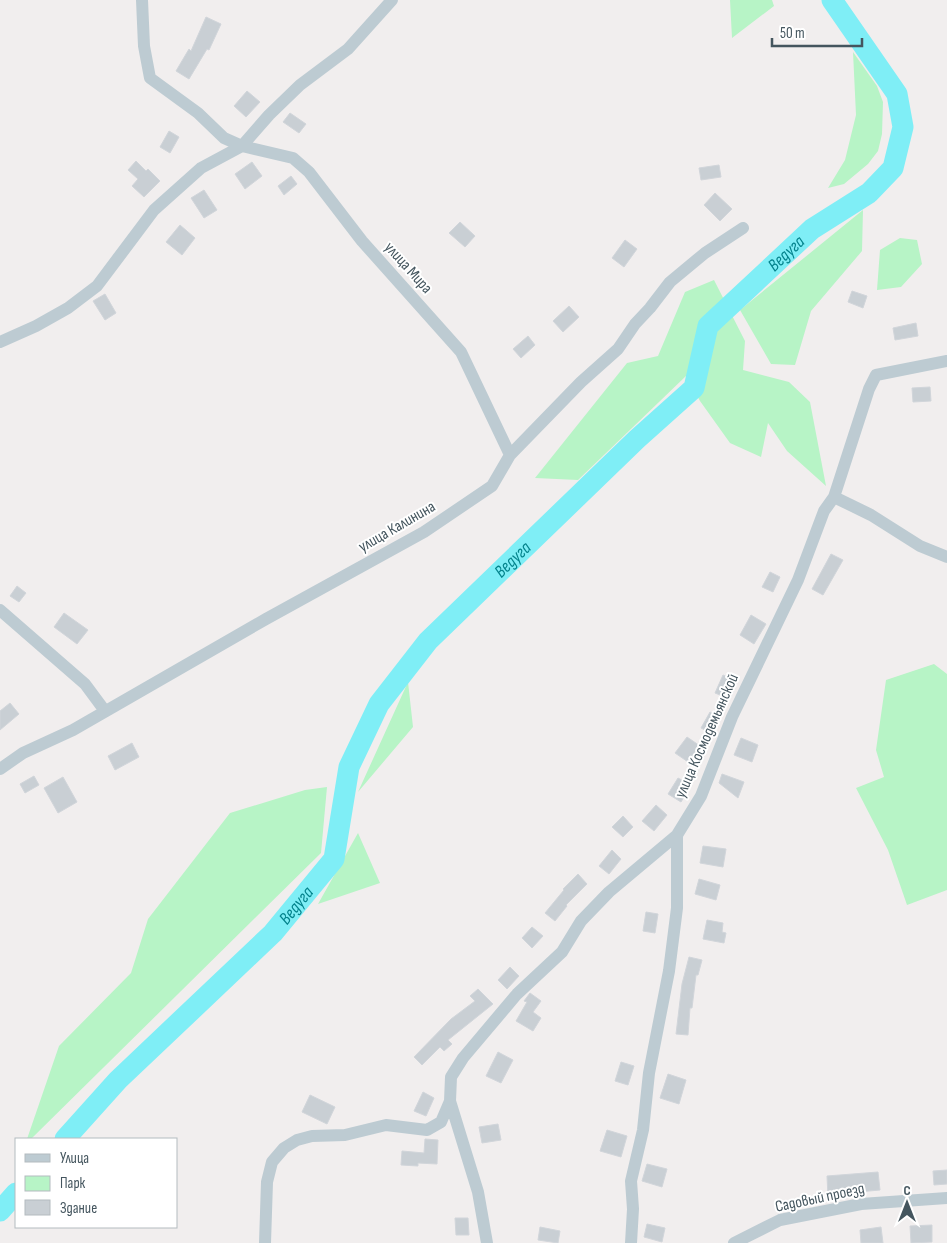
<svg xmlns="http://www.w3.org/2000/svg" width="947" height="1243" font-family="'Sofia Sans Condensed',sans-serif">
<rect width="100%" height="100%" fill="#f1eeee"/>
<path fill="#b7f4c6" d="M 730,0 L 772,0 L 774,6 L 732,38 Z
M 853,52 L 877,86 L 883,102 L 882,134 L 878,151 L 868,164 L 844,184 L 828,188 L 845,160 L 856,115 Z
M 863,210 L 862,251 L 811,311 L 795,365 L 771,364 L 740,310 Z
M 900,238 L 917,240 L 922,264 L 901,287 L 877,290 L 880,250 Z
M 714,280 L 745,341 L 743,370 L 789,382 L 810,402 L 826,486 L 787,451 L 768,423 L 761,457 L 730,443 L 700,401 L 686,376 L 578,480 L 535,478 L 627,363 L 658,356 L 685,292 Z
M 934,664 L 947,674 L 947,890 L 907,905 L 888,850 L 856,788 L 884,777 L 876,750 L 886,680 Z
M 408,682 L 413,727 L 358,792 Z
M 327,787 L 321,853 L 31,1139 L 27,1139 L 59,1046 L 131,973 L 148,919 L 230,813 L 305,790 Z
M 358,833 L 380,883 L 318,904 Z"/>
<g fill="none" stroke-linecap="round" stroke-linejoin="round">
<g stroke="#7feef6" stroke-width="21">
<path id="s1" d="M 65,1139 L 118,1080 L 273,933 L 334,859 L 349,767 L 379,704 L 428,641 L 637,439 L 694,388 L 708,326 L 812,229 L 869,193 L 893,168 L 903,127 L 897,94 L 832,0"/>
<path d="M 0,1211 L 16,1193"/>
</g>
</g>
<path fill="#c9cfd4" stroke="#d1d5da" d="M 206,17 L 221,24 L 209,50 L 207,49 L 189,79 L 176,71 L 189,49 L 191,51 Z
M 247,91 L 260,102 L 246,117 L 234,106 Z
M 290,113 L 306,124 L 299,133 L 283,122 Z
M 169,131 L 179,137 L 170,153 L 160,147 Z
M 136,161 L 146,171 L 148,169 L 160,181 L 144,197 L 132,186 L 138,179 L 128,170 Z
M 252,162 L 262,176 L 245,189 L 235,174 Z
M 719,165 L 721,177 L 701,180 L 699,168 Z
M 291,176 L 297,184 L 284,195 L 278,186 Z
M 204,190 L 217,210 L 204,218 L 191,198 Z
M 715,193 L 732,209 L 720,221 L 704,205 Z
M 460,222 L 475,236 L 465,247 L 449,233 Z
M 180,225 L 195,238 L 182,255 L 166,242 Z
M 625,240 L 637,249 L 624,267 L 612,258 Z
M 852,291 L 867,296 L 863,308 L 848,302 Z
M 105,294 L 116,313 L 105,320 L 93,301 Z
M 569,306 L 579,317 L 563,332 L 553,321 Z
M 916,323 L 918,336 L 895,340 L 893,328 Z
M 528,336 L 535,345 L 521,358 L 513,349 Z
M 930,387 L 931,401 L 913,402 L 912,388 Z
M 831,554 L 843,560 L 823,595 L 812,589 Z
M 770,572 L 780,577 L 773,592 L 762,587 Z
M 17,586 L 26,593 L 19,602 L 10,596 Z
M 64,613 L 88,630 L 77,644 L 54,627 Z
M 751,615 L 766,624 L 754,644 L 740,635 Z
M 723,675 L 737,681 L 730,699 L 715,693 Z
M 10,703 L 19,714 L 0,730 L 0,711 Z
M 710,712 L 719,717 L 711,733 L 701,728 Z
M 687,737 L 706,750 L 694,766 L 675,753 Z
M 741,738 L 758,745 L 752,762 L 734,755 Z
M 132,743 L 139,757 L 115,770 L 108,756 Z
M 722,774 L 744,782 L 738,798 L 719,783 Z
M 34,776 L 39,785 L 25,793 L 20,784 Z
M 63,777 L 77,802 L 58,813 L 44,788 Z
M 678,778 L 691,785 L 681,802 L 668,794 Z
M 656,805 L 667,815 L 654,831 L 642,821 Z
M 623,816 L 633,827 L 623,837 L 612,827 Z
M 703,846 L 726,849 L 723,867 L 700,863 Z
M 612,850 L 621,859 L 609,874 L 599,866 Z
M 578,874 L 587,884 L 566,905 L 567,906 L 555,921 L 545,913 L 564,890 L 563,889 Z
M 699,879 L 720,885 L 716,900 L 695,894 Z
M 646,912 L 658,914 L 655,933 L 643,931 Z
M 707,920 L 723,923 L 722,932 L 726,933 L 724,943 L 703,939 Z
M 532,927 L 543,936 L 532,948 L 522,938 Z
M 689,957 L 702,960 L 698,975 L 696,975 L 692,1008 L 690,1008 L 688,1035 L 676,1034 L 682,984 Z
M 510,967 L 519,976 L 507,989 L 498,980 Z
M 478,989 L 493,1004 L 448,1040 L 452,1044 L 444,1051 L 440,1047 L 422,1065 L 414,1057 L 451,1019 L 475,1001 L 470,996 Z
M 530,993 L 541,1001 L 533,1012 L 541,1018 L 533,1031 L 516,1021 L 527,1002 L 524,1001 Z
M 498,1052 L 513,1060 L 501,1083 L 486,1076 Z
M 621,1062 L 634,1066 L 628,1085 L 615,1081 Z
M 668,1074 L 686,1080 L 679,1104 L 660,1098 Z
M 423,1092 L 434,1098 L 426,1116 L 414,1111 Z
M 310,1095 L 335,1107 L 327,1124 L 302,1112 Z
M 498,1124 L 501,1140 L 482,1143 L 479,1127 Z
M 607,1130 L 627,1136 L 621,1157 L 600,1151 Z
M 425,1139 L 438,1140 L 437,1164 L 418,1163 L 418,1166 L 401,1165 L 402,1151 L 424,1153 Z
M 647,1164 L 667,1169 L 662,1187 L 642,1181 Z
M 947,1170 L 947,1184 L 934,1185 L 933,1171 Z
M 878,1172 L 880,1190 L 847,1193 L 847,1196 L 828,1197 L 827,1176 Z
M 455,1218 L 468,1218 L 469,1235 L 456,1235 Z
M 647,1224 L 665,1228 L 662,1242 L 644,1237 Z
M 932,1225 L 932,1242 L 911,1243 L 910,1226 Z
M 540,1227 L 560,1231 L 558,1243 L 538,1240 Z
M 881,1227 L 883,1243 L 861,1243 L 860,1230 Z"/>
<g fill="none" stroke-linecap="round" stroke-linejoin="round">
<path stroke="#bdcbd2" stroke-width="12" d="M 142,0 L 144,46 L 150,78 L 198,113 L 224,138 L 242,146 L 269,115 L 300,85 L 348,49 L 392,0
M 0,342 L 36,326 L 68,308 L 97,286 L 154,210 L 201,168 L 242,146 L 293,158 L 309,172 L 362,241 L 461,352 L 510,455
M 834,497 L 871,515 L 920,546 L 947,557
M 0,610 L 85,684 L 105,711
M 0,769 L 23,753 L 73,730 L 266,619 L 424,532 L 492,486 L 510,455 L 581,382 L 618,349 L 635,324 L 650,308 L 670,282 L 705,253 L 743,228
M 265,1243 L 267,1182 L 272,1162 L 284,1148 L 297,1140 L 312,1136 L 345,1135 L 386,1125 L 427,1130 L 441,1122 L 450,1101
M 487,1243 L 478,1192 L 450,1101 L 451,1077 L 463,1058 L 517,994 L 562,952 L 581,921 L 609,892 L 677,835 L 701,796 L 732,717 L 798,580 L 824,511 L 834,497 L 869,389 L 876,375 L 947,361
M 631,1243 L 633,1209 L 631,1181 L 643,1130 L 649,1073 L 669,971 L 677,908 L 677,835
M 734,1243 L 780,1220 L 861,1204 L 947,1198"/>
</g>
<g text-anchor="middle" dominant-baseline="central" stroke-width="4" stroke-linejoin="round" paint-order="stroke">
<g font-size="16" fill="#44555e" stroke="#fff">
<text transform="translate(408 268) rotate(48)">улица Мира</text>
<text transform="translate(397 527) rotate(-30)">улица Калинина</text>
<text transform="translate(707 736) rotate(-66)">улица Космодемьянской</text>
<text transform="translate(820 1198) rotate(-12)">Садовый проезд</text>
</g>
<g font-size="18" font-style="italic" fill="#04838c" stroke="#fff">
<text stroke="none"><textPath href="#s1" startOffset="1169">Ведуга</textPath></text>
<text stroke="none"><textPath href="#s1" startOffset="749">Ведуга</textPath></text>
<text stroke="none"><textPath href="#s1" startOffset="329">Ведуга</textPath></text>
</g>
</g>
<rect x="15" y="1138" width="162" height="90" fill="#ffffff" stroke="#b4bbbf"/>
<rect x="25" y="1154" width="25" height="8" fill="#bdcbd2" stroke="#b4bbbf"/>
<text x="60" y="1163" font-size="15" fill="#44555e">Улица</text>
<rect x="25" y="1176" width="25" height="15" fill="#b7f4c6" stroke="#b4bbbf"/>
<text x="60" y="1188" font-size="15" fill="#44555e">Парк</text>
<rect x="25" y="1200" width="25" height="15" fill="#c9cfd4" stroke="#b4bbbf"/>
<text x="60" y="1213" font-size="15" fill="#44555e">Здание</text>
<g transform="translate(907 1203)" stroke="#ffffff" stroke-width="4" paint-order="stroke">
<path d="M0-4L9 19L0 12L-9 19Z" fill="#44555e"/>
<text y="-8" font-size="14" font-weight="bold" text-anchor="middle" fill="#44555e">С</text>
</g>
<path d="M772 38v8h90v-8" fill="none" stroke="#44555e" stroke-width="2.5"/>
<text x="780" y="38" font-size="15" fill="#44555e" stroke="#ffffff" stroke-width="4" paint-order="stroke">50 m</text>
</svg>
